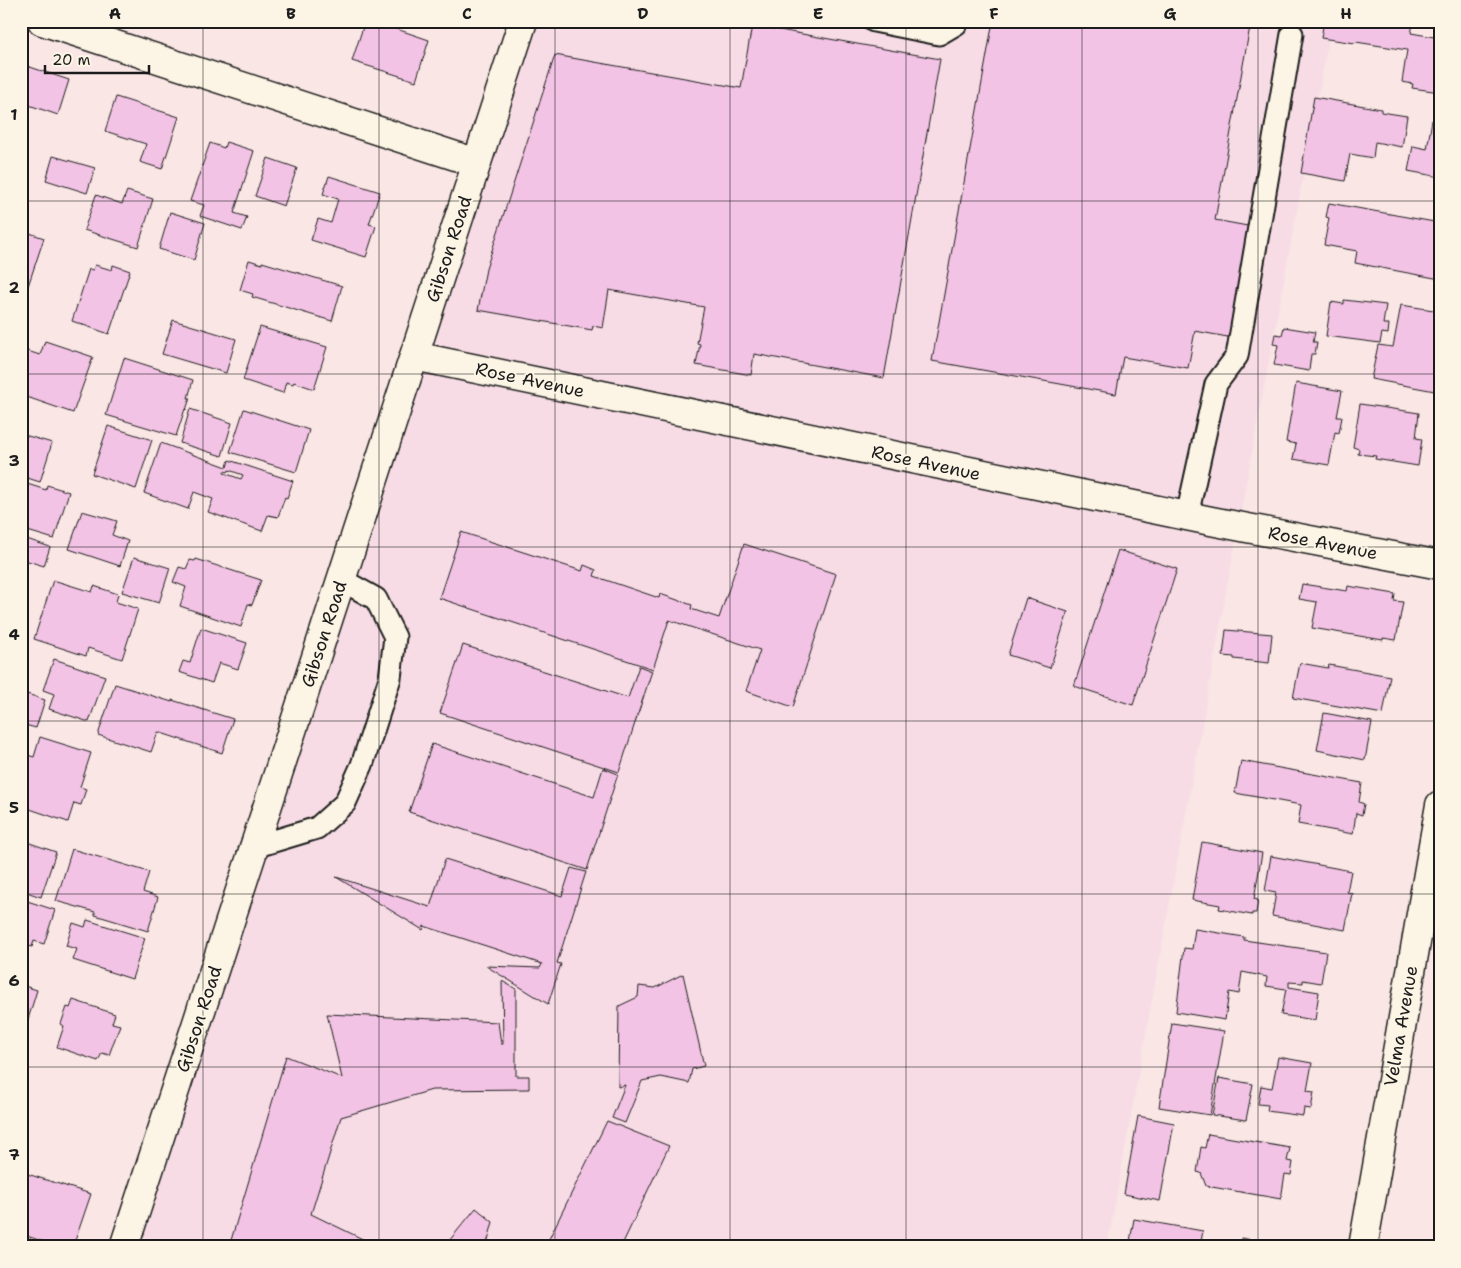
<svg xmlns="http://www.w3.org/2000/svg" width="1461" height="1268" font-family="'Shantell Sans',sans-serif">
<rect width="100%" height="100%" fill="#f9e6e5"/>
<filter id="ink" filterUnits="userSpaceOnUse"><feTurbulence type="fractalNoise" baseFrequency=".02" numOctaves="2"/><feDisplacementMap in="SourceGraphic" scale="10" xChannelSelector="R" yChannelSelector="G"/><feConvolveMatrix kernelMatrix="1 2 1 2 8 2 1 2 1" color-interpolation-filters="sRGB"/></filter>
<g filter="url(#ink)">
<path fill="#f7dce5" d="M 523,21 L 1332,21 L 1238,527 L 1107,1247 L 124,1247 Z"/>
<path fill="#f3c3e5" stroke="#1c1c1c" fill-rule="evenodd" d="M 365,21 L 373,21 L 429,40 L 416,81 L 352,61 Z
M 993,21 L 1251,21 L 1215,220 L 1253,227 L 1233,338 L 1195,331 L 1188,368 L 1123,357 L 1116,394 L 932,361 Z
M 1324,21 L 1414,21 L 1411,33 L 1440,38 L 1440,92 L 1412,88 L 1413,84 L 1402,82 L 1407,50 L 1356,42 L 1355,43 L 1321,38 Z
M 752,25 L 940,59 L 884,378 L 754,354 L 751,375 L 696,365 L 700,344 L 697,343 L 704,307 L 609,290 L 603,328 L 593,326 L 592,330 L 478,310 L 486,269 L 555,55 L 741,88 Z
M 21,64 L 69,80 L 58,115 L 23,103 L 21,108 Z
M 116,97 L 179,117 L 162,169 L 140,162 L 146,144 L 105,131 Z
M 1314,97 L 1381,109 L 1381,112 L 1407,116 L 1402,147 L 1375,142 L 1373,158 L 1350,154 L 1345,181 L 1301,173 Z
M 1432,120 L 1440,121 L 1440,177 L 1408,171 L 1413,146 L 1427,149 Z
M 226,142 L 254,151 L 234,213 L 247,217 L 242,230 L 200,216 L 204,205 L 190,201 L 210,143 L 224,148 Z
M 53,156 L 95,168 L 87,193 L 46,180 Z
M 268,158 L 297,168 L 284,206 L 255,196 Z
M 329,176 L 380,192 L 369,224 L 376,226 L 366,257 L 311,240 L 318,219 L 331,223 L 338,199 L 323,194 Z
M 127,191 L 153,199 L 138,247 L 84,230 L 96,195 L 122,204 Z
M 1329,203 L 1440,223 L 1440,279 L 1355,263 L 1357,251 L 1324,245 L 1329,218 L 1326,217 Z
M 170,212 L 205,223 L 194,260 L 159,249 Z
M 21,230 L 44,238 L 27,289 L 21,287 Z
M 249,260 L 262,264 L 262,262 L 342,286 L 332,321 L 252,297 L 253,294 L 240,290 Z
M 95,265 L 112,270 L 113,265 L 130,271 L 109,334 L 72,321 L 89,269 L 93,270 Z
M 1344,300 L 1386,305 L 1383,324 L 1389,324 L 1388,334 L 1382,333 L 1380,343 L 1326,336 L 1331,302 L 1344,304 Z
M 1401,305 L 1440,311 L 1440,392 L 1371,379 L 1378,345 L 1393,347 Z
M 173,320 L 236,339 L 226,373 L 162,354 Z
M 260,327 L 327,347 L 314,389 L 294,382 L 293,384 L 286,382 L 283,393 L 243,380 Z
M 1284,327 L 1315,332 L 1313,342 L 1317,342 L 1315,354 L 1311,354 L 1309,371 L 1274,365 L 1278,345 L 1273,344 L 1275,334 L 1282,335 Z
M 45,341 L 93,357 L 73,413 L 21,395 L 21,349 L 40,355 Z
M 124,358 L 193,380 L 188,398 L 190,398 L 186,410 L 185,409 L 176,436 L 106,415 Z
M 1296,383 L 1342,391 L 1337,417 L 1342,417 L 1339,433 L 1335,432 L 1329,465 L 1293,459 L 1296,444 L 1286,442 Z
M 1360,404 L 1419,413 L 1416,438 L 1422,439 L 1418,466 L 1375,459 L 1376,456 L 1358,454 L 1359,449 L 1353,447 Z
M 190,409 L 232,423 L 222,456 L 180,443 Z
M 244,409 L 309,430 L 296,472 L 230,452 Z
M 108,426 L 152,440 L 136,489 L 92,474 Z
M 21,434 L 52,443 L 40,482 L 21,476 Z
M 161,443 L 227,467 L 229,460 L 293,481 L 287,498 L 285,497 L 278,517 L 268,515 L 262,531 L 208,512 L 213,499 L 194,492 L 188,509 L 144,493 ZM 229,470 L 243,475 L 241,479 L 224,473 L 224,471 L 228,472 Z
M 21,482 L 46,490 L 47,485 L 69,492 L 54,539 L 21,529 Z
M 82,511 L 117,521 L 112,535 L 128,541 L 120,566 L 69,549 Z
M 461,532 L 582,571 L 584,565 L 596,570 L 594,576 L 659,598 L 660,594 L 692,605 L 691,609 L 719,618 L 744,544 L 836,574 L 793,707 L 746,691 L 760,650 L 669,620 L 653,669 L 439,598 Z
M 21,537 L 50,547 L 44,566 L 21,559 Z
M 1118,550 L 1177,569 L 1133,705 L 1074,686 Z
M 134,557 L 170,568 L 159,603 L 122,592 Z
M 196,559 L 261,580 L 252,605 L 248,604 L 241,627 L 180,606 L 186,587 L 173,582 L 179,567 L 186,569 L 190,560 L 195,561 Z
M 53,580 L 92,592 L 94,586 L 118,594 L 116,602 L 138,609 L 122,659 L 88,648 L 86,656 L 34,639 Z
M 1302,584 L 1347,591 L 1348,586 L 1395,594 L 1394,601 L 1403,602 L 1396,640 L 1383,638 L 1383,640 L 1312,628 L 1317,602 L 1299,599 Z
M 1026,598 L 1068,612 L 1050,668 L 1008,655 Z
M 201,628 L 247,643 L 238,669 L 219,663 L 212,683 L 179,672 L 183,661 L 190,663 Z
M 1226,630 L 1272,634 L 1269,663 L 1234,659 L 1234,657 L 1223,656 Z
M 463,645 L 628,698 L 639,666 L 652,671 L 619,772 L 440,713 Z
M 54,659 L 105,676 L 89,722 L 49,709 L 54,694 L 43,690 Z
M 1300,663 L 1328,668 L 1329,665 L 1390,676 L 1383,714 L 1293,698 Z
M 115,684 L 172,702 L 172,700 L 233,719 L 222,753 L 158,732 L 151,752 L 98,735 Z
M 21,692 L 45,700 L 36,728 L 21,724 Z
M 1324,713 L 1372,722 L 1365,760 L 1317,750 Z
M 40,737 L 91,753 L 80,787 L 86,789 L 81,805 L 74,803 L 68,822 L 21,806 L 21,753 L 34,757 Z
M 432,744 L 594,797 L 603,768 L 618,774 L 587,870 L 409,812 Z
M 1241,761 L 1362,783 L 1359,802 L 1364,804 L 1362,815 L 1356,813 L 1353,834 L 1298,824 L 1301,805 L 1235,793 Z
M 21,840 L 56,852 L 41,897 L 21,890 Z
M 1202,842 L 1262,853 L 1254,899 L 1258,900 L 1256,913 L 1252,913 L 1252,915 L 1219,909 L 1220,905 L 1192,900 Z
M 72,849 L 149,872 L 143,892 L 158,897 L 148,931 L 95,915 L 95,912 L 56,901 Z
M 1271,856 L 1351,871 L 1347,892 L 1352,893 L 1345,930 L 1272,916 L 1276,893 L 1265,891 Z
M 445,859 L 562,896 L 571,868 L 586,872 L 557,963 L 561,964 L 548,1004 L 486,966 L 540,968 L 542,964 L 424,926 L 423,930 L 336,877 L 430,907 Z
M 21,899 L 55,910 L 44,944 L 34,941 L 32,947 L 21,944 Z
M 87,920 L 145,938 L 132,979 L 73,960 L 77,949 L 66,946 L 73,923 L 85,927 Z
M 1195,929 L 1244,937 L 1244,940 L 1326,952 L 1321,983 L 1303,980 L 1303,983 L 1289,982 L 1289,987 L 1319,992 L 1315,1020 L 1281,1015 L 1286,989 L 1266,986 L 1267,977 L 1242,972 L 1239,994 L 1229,992 L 1225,1020 L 1176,1012 L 1184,948 L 1192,949 Z
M 683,974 L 704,1066 L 692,1069 L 689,1083 L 661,1077 L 642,1081 L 625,1123 L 612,1118 L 625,1085 L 618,1087 L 619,1006 L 638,997 L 639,986 L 655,988 Z
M 502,981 L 516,989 L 516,1076 L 529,1076 L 529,1089 L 432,1090 L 341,1117 L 311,1214 L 379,1247 L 229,1247 L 286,1056 L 342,1078 L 327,1014 L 498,1022 L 501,1044 L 503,1044 Z
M 21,985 L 37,990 L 26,1026 L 21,1025 Z
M 73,1000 L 115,1014 L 112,1023 L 120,1025 L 109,1055 L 102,1053 L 98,1061 L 57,1047 L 64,1026 L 61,1024 L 67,1007 L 70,1008 Z
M 1172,1023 L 1224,1031 L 1210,1115 L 1159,1107 Z
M 1278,1057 L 1312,1063 L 1307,1091 L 1314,1092 L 1311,1109 L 1304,1108 L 1303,1116 L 1267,1111 L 1268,1105 L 1258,1104 L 1261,1086 L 1272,1088 Z
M 1219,1078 L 1253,1084 L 1246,1120 L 1212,1115 Z
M 1138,1116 L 1174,1123 L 1160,1201 L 1124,1194 Z
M 607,1121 L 669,1146 L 621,1247 L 545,1247 Z
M 1208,1134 L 1290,1148 L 1287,1161 L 1293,1162 L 1291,1175 L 1285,1174 L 1281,1199 L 1206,1186 L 1201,1173 L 1197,1172 L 1201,1147 L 1205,1148 Z
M 21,1172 L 91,1194 L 76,1238 L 70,1246 L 59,1247 L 21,1234 Z
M 476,1208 L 493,1222 L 486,1247 L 444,1247 Z
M 1134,1219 L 1203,1231 L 1200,1247 L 1129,1247 Z
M 1241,1238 L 1288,1246 L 1288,1247 L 1216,1247 L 1217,1241 L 1240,1245 Z"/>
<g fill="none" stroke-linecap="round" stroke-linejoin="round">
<defs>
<path id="service" d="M 874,21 L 939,34 L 956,24 L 957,21
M 1187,516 L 1216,384 L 1237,356 L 1292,34
M 254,847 L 317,828 L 345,803 L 362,765 L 390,678 L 395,637 L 376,599 L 342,580"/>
<path id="minor" d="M 42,21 L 477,163
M 414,356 L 1211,521 L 1440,565
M 124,1247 L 523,21
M 1363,1247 L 1440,805"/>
</defs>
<use href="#service" stroke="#1c1c1c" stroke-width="25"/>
<use href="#minor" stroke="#1c1c1c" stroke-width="31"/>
<use href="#service" stroke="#fcf5e5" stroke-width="21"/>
<use href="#minor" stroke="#fcf5e5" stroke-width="28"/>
</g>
</g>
<path fill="none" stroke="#1c1c1c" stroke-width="1" stroke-opacity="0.55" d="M 203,21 L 203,1247M 379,21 L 379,1247M 555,21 L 555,1247M 730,21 L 730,1247M 906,21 L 906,1247M 1082,21 L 1082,1247M 1258,21 L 1258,1247M 21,201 L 1440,201M 21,374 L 1440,374M 21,547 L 1440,547M 21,721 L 1440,721M 21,894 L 1440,894M 21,1067 L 1440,1067"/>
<g text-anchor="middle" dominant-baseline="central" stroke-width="4" stroke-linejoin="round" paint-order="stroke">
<g font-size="18" fill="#1c1c1c" stroke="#fcf5e5">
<text transform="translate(449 249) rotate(-72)">Gibson Road</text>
<text transform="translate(530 380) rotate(12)">Rose Avenue</text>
<text transform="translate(926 463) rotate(12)">Rose Avenue</text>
<text transform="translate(1323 543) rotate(11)">Rose Avenue</text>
<text transform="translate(324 634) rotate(-72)">Gibson Road</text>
<text transform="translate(199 1019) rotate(-72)">Gibson Road</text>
<text transform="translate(1401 1026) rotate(-80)">Velma Avenue</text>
</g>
</g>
<rect width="1461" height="1268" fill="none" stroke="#fcf5e5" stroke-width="55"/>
<path d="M45 65v8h104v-8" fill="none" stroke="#1c1c1c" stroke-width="2.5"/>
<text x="52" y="65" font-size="15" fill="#1c1c1c" stroke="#fcf5e5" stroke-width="4" paint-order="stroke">20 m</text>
<rect x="28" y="28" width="1406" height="1212" fill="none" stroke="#1c1c1c" stroke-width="2"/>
<g font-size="16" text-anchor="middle" font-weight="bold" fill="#1c1c1c">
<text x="115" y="19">A</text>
<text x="291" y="19">B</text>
<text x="467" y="19">C</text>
<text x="643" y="19">D</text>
<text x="818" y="19">E</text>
<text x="994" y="19">F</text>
<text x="1170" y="19">G</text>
<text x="1346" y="19">H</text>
<text x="14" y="120">1</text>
<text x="14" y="293">2</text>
<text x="14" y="466">3</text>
<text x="14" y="640">4</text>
<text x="14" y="813">5</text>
<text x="14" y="986">6</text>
<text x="14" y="1160">7</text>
</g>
</svg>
